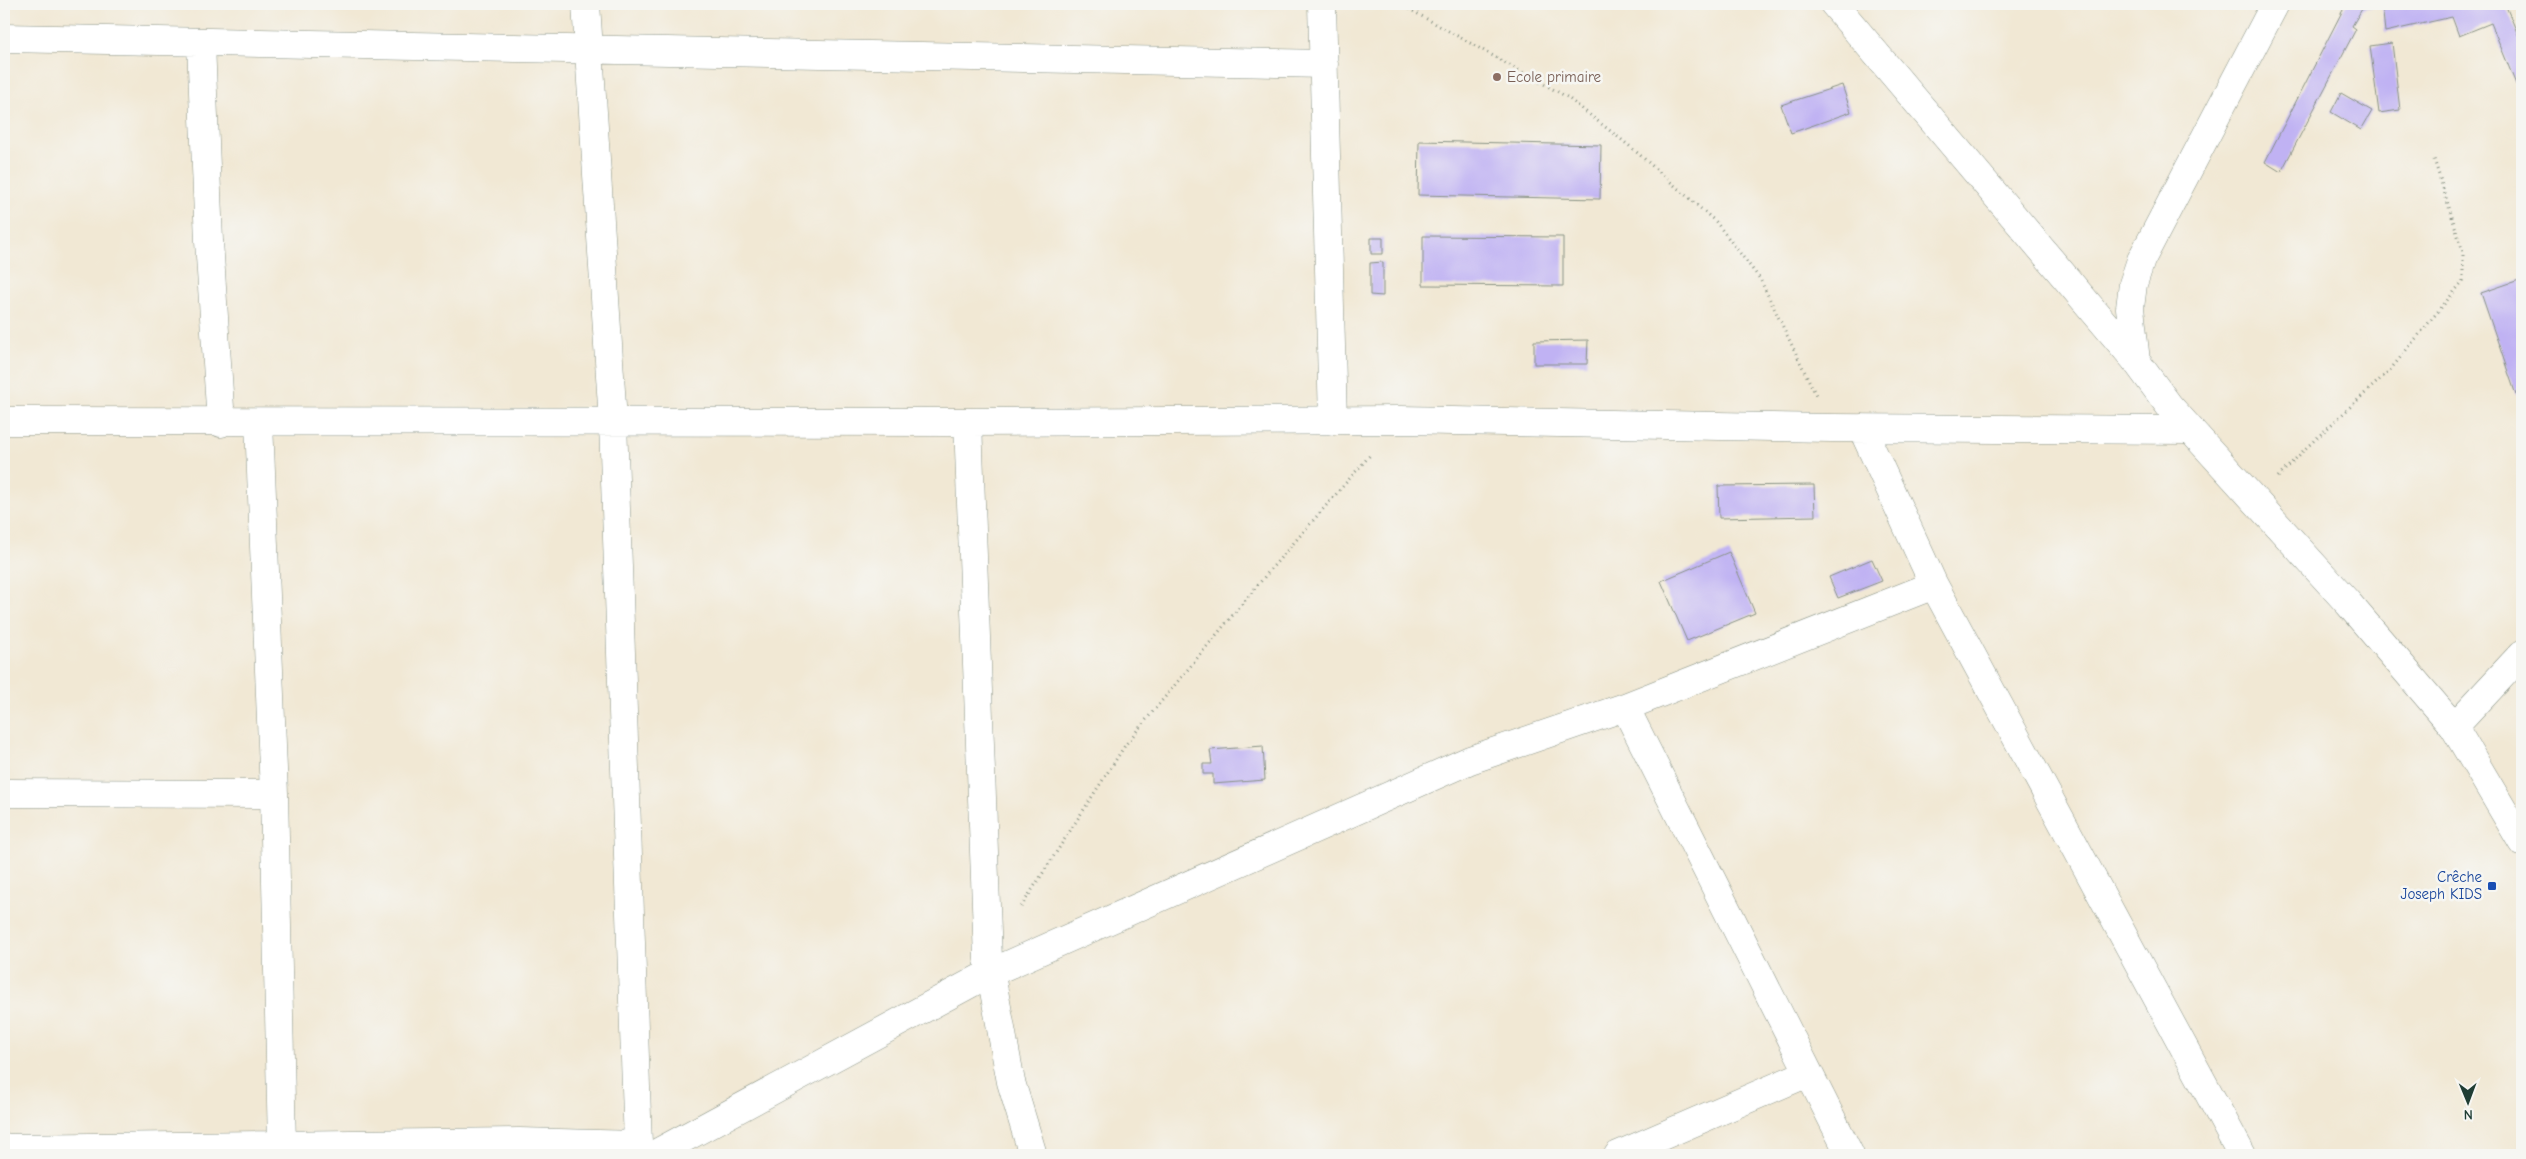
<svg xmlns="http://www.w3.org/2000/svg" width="2526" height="1159" font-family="'Comic Neue',sans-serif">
<rect width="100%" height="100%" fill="#f6f6f2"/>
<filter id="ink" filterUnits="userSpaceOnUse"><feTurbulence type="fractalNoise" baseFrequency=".02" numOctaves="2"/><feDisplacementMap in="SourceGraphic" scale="10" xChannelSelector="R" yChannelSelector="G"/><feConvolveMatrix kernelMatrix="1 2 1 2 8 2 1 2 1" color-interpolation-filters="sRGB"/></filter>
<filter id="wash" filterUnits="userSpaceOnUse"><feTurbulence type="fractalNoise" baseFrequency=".0096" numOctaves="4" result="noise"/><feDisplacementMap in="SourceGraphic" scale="20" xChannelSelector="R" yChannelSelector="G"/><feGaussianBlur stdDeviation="1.12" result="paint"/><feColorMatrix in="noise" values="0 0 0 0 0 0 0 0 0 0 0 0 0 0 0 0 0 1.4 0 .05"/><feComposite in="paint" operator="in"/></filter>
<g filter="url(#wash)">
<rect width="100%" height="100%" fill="#f1e8d4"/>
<g id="blocks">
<path fill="#c0b2f3" d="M 2346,4 L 2381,5 L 2362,9 L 2352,26 L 2356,29 L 2281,172 L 2265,162 Z
M 2382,4 L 2505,4 L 2522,44 L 2522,99 L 2491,23 L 2459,36 L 2452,17 L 2385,32 Z
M 2392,43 L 2400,110 L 2379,113 L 2370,46 Z
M 1842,85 L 1851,112 L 1791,133 L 1781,105 Z
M 2341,93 L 2372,111 L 2361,130 L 2331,112 Z
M 1419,141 L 1601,145 L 1600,199 L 1418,195 Z
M 1423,236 L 1563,237 L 1563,286 L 1423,285 Z
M 1371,238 L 1383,238 L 1383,254 L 1371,254 Z
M 1383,262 L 1383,296 L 1370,295 L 1370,263 Z
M 2522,279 L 2522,393 L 2516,395 L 2481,293 Z
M 1588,340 L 1587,364 L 1534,364 L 1534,341 Z
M 1814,485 L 1815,516 L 1719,518 L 1718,486 Z
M 1729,552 L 1755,613 L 1687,641 L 1661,581 Z
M 1872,559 L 1882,581 L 1838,598 L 1829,577 Z
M 1263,746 L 1265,780 L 1213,784 L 1213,774 L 1203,774 L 1203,764 L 1212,764 L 1210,750 Z"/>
</g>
</g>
<g filter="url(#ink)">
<use href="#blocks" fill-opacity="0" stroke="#889284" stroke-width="1"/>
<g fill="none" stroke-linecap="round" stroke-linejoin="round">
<defs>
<path id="street" d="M 586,4 L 613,422 L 638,1145
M 1322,4 L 1333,421
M 1834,4 L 2136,361
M 4,38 L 1324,64
M 201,43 L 209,241 L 221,423
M 4,421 L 968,422 L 1401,420 L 1831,428 L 2190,430
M 259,422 L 274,794 L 282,1145 L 285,1155
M 968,422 L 988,959 L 1011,1082 L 1033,1155
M 1862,428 L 1934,585 L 2242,1155
M 1625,707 L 1850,1155
M 2454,727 L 2522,654
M 4,793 L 274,794
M 4,1148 L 519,1142 L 638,1145 L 642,1155
M 653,1155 L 990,973 L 1470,760 L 1625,707 L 1934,585
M 1618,1155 L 1808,1073"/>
<path id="secondary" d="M 2275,4 L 2141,260 L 2133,284 L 2130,308 L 2136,361 L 2170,407 L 2348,603 L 2454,727 L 2522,842"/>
</defs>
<use href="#street" stroke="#889284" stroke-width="29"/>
<use href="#secondary" stroke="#889284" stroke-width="29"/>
<path stroke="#889284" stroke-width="3" stroke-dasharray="1 4" stroke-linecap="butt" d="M 1400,4 L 1567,97 L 1632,148 L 1716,222 L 1760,279 L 1816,395
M 2278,477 L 2306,448 L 2390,370 L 2463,281 L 2463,252 L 2433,156
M 1021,907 L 1126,744 L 1271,569 L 1371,454"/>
<use href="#street" stroke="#fff" stroke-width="28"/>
<use href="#secondary" stroke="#fff" stroke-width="28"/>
</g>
</g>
<circle fill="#8d6e63" stroke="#f6f6f2" stroke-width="2" cx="1497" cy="77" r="5"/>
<rect fill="#1a4fb4" stroke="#f6f6f2" stroke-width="2" x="2487" y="881" width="10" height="10" rx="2.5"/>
<g text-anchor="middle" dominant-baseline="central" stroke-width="5" stroke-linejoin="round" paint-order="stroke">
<g font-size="15" fill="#785e54" stroke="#f6f6f2" text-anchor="start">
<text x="1507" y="77">Ecole primaire</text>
</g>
<g font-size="15" fill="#164399" stroke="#f6f6f2" text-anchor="end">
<text x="2482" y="877">Crêche<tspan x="2482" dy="17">Joseph KIDS</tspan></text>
</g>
</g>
<rect width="2526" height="1159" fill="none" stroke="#f6f6f2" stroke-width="20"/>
<g transform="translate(2468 1102) rotate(179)" stroke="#f6f6f2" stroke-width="4" paint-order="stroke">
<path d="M0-4L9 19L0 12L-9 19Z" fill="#1f3d34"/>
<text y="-8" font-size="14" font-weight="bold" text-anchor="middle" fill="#1f3d34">N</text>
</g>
</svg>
